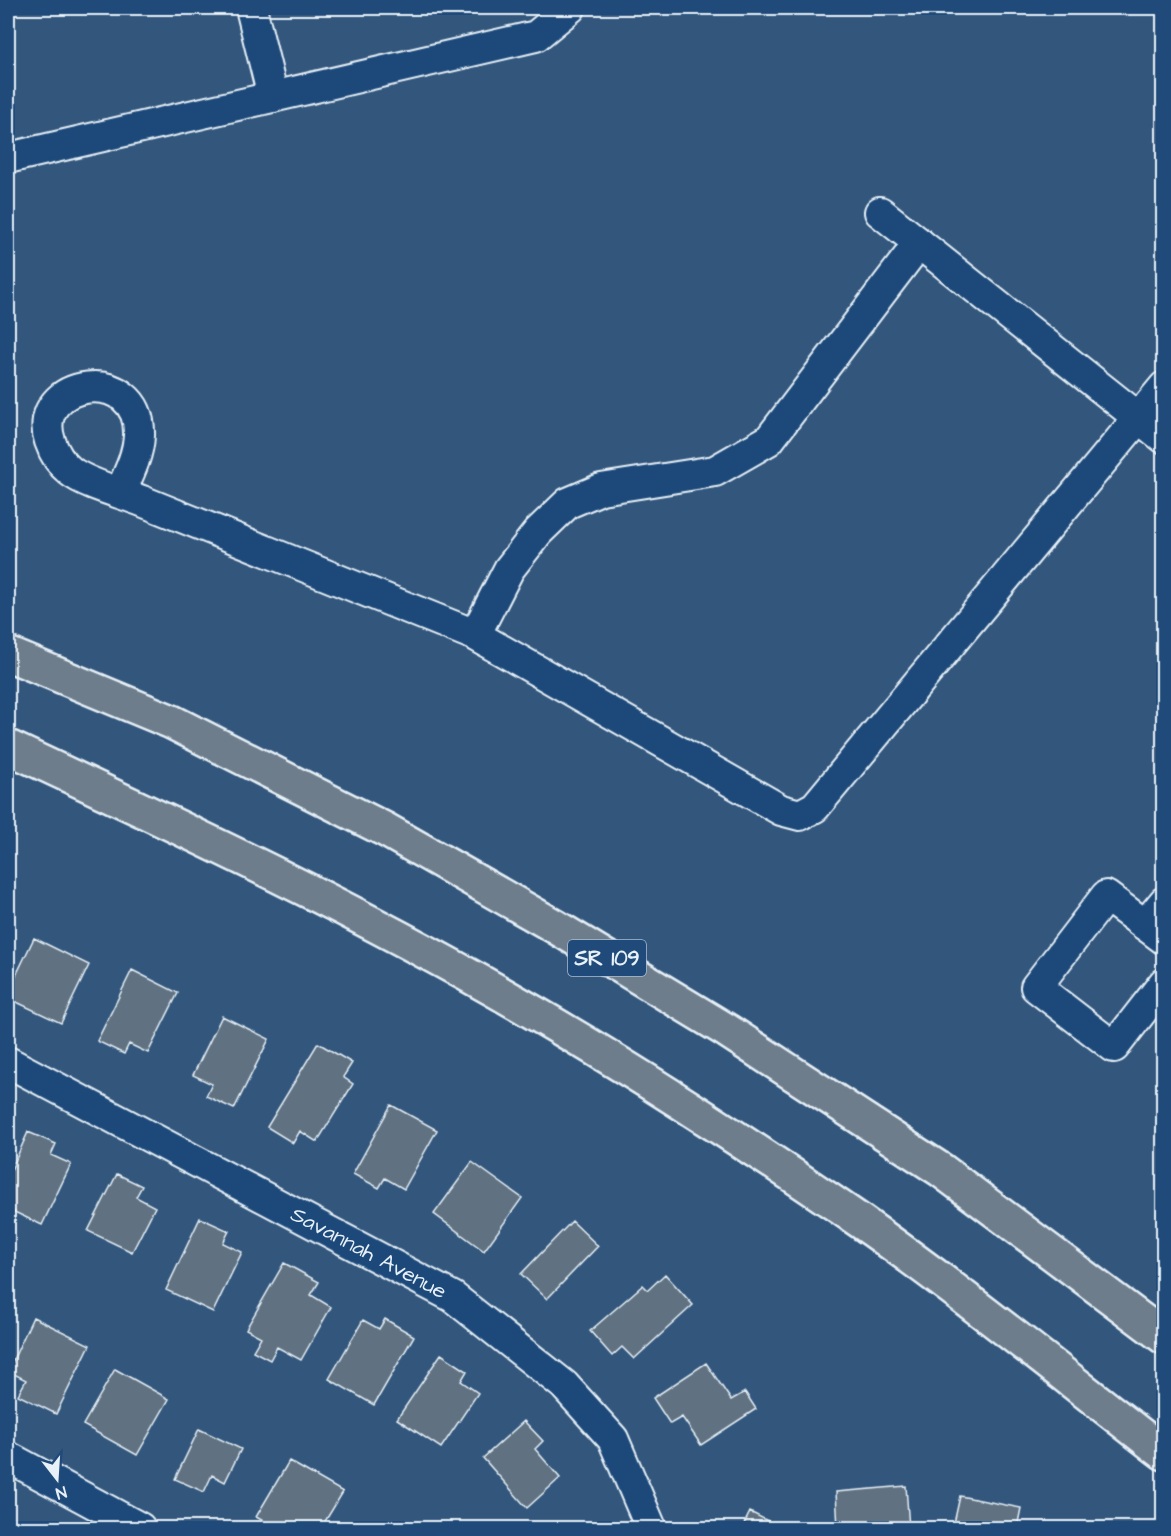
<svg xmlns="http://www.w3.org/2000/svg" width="1171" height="1536" font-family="'Architects Daughter',sans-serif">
<rect width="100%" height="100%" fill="#32567c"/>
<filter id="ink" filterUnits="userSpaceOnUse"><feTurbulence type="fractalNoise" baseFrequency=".0167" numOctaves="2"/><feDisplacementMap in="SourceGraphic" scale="12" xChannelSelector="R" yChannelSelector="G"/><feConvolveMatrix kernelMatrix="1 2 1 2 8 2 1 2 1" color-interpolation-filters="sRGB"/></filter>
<g filter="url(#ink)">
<path fill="#607181" stroke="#e8f1f8" stroke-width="1.5" d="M 34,938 L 89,965 L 61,1023 L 8,998 L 8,992 Z
M 132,970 L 178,993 L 148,1053 L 129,1044 L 124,1054 L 97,1041 Z
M 222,1016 L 269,1039 L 234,1109 L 206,1096 L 212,1084 L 193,1075 Z
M 318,1043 L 352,1063 L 343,1077 L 353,1084 L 317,1142 L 300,1131 L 293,1143 L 267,1127 Z
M 391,1105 L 437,1130 L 404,1189 L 385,1178 L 379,1188 L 353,1174 Z
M 28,1132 L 56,1144 L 51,1155 L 71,1164 L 42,1225 L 8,1209 L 8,1177 Z
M 472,1162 L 522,1198 L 484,1251 L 434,1214 Z
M 117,1174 L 142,1186 L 136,1197 L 155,1207 L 132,1252 L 88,1231 Z
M 200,1218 L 229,1231 L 223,1243 L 242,1252 L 213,1312 L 166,1290 Z
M 572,1221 L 598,1246 L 547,1299 L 521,1274 Z
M 284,1263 L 319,1282 L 311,1295 L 331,1307 L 301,1360 L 277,1347 L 270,1360 L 253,1351 L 261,1337 L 246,1329 Z
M 665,1274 L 693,1305 L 634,1359 L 622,1347 L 612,1356 L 590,1331 L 643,1285 L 648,1290 Z
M 33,1317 L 90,1345 L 56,1414 L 18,1395 L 26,1380 L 8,1371 Z
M 385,1319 L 414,1336 L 374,1405 L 329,1379 L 363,1320 L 379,1329 Z
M 441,1354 L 467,1371 L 461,1381 L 478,1393 L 441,1448 L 397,1419 Z
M 706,1363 L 731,1400 L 745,1392 L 756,1409 L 701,1445 L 682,1417 L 670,1424 L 653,1398 Z
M 115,1369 L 169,1399 L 137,1455 L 83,1425 Z
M 524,1421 L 543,1441 L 535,1449 L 560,1478 L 527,1508 L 483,1458 Z
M 199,1429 L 241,1449 L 225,1482 L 212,1475 L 204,1492 L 175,1479 Z
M 289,1461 L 343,1492 L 321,1528 L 276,1528 L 256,1517 Z
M 906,1486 L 909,1528 L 838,1528 L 836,1492 Z
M 960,1496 L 1021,1508 L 1017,1528 L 953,1528 Z
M 750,1512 L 782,1528 L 742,1528 Z"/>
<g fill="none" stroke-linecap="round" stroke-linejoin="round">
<defs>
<g id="minor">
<path d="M 251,8 L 273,97"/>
<path d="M 8,158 L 536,36 L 570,8"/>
<path d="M 880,212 L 1164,438"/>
<path d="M 120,493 C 128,475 138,456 139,436 C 142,362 29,379 50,441 C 54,453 60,463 70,471 C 86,484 122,493 142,501 L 475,635 L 781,810 L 800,815 L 815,807 L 1164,387"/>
<path d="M 475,635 L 509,569 L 538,532 L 568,503 L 601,489 L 715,471 L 769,440 L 919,243"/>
<path d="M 1145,925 L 1164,902"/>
<path d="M 1164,939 L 1106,896 L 1036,987 L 1114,1047 L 1164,983"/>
<path id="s1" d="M 8,1062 L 453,1297 L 564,1385 L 613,1439 L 651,1528"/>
<path d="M 8,1457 L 140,1528"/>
</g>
<path id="trunk" d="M 8,654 L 172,722 L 386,830 L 556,927 L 726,1030 L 941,1170 L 1164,1337
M 8,747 C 188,831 366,914 538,1015 C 648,1079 755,1149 860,1221 C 964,1294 1063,1375 1164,1453"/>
</defs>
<use href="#minor" stroke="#e8f1f8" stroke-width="34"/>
<use href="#trunk" stroke="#e8f1f8" stroke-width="38"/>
<use href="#minor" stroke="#1f4a7a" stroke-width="30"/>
<use href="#trunk" stroke="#6d7d8c" stroke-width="33"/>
</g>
</g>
<g text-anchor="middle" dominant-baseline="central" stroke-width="4.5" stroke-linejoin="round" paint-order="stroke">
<rect fill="#1f4a7a" stroke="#acbfd2" stroke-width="1.5" x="568" y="940" width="78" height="36" rx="4.5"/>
<g font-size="21" font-weight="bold" fill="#e8f1f8">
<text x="607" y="958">SR 109</text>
</g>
<g font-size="22" fill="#e8f1f8" stroke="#1f4a7a">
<text stroke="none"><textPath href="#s1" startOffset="408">Savannah Avenue</textPath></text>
</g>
</g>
<rect width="1171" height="1536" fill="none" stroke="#1f4a7a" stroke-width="30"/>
<rect x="15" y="15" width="1141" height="1506" fill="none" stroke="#e8f1f8" stroke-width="2" filter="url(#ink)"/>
<g transform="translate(57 1479) rotate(163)" stroke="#1f4a7a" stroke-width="4.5" paint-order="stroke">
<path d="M0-4.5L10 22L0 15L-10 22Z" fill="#e8f1f8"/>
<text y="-9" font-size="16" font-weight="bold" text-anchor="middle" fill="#e8f1f8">N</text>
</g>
</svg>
